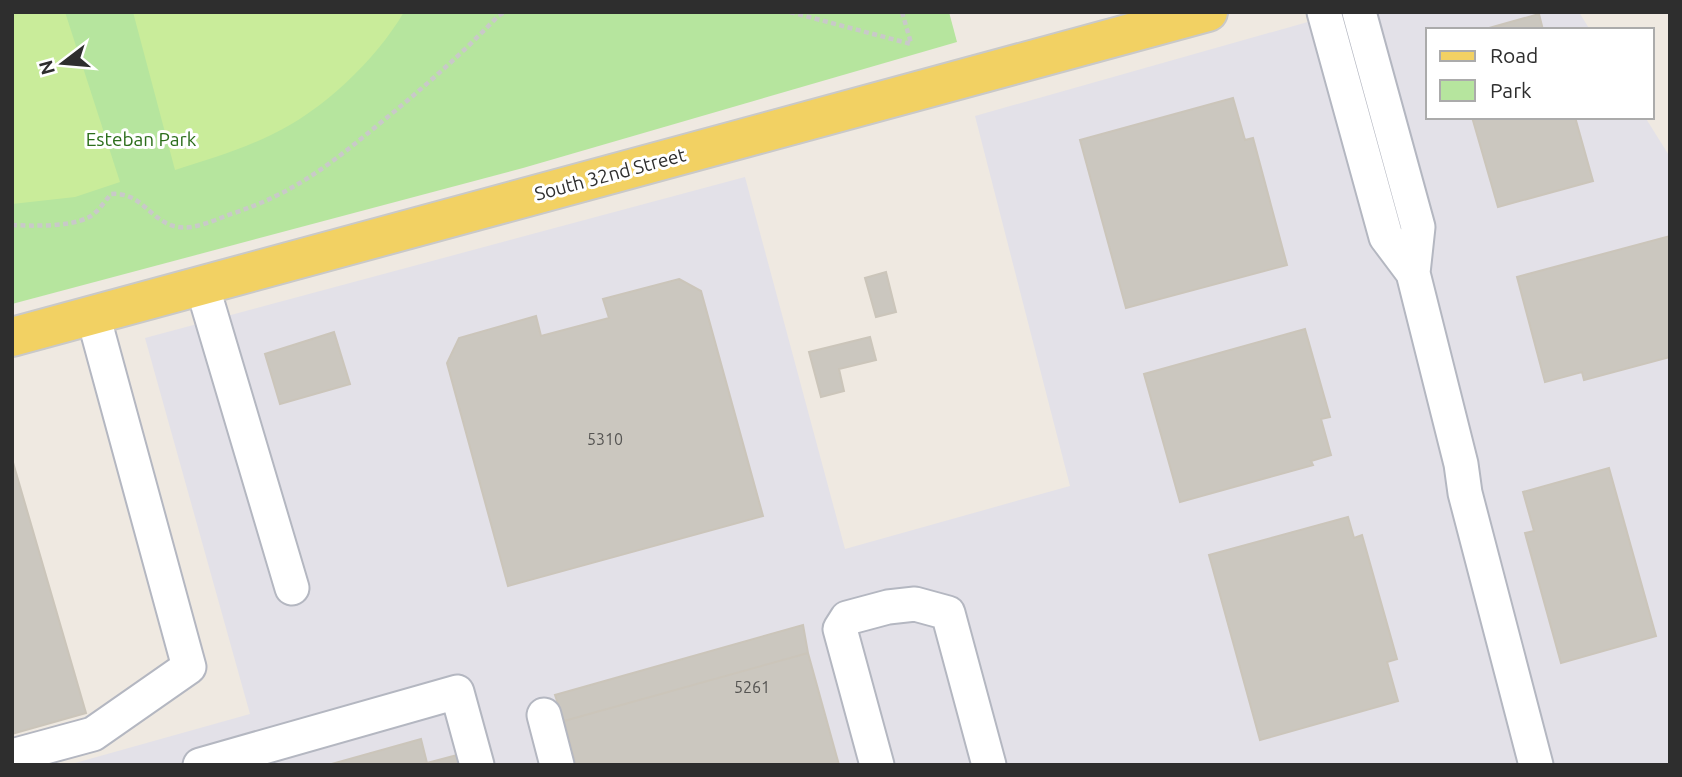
<svg xmlns="http://www.w3.org/2000/svg" width="1682" height="777" font-family="Ubuntu,sans-serif">
<rect width="100%" height="100%" fill="#efe9e1"/>
<path fill="#e3e1e8" d="M 1343,12 L 1579,12 L 1590,30 L 1428,30 L 1428,117 L 1645,117 L 1670,157 L 1670,765 L 68,765 L 250,714 L 145,338 L 745,177 L 845,549 L 1070,486 L 975,116 Z"/>
<path fill="#b6e59e" d="M 12,12 L 949,12 L 957,42 L 523,168 L 12,304 Z"/>
<path fill="#c9ec9a" d="M 12,12 L 65,12 L 120,182 L 75,197 L 12,204 Z
M 133,12 L 404,12 C 376,60 321,112 271,135 C 240,150 207,160 175,170 Z"/>
<path fill="#cbc7bf" stroke="#cbc5ba" stroke-width="2" d="M 1539,14 L 1543,30 L 1482,30 Z
M 1233,98 L 1245,140 L 1253,138 L 1287,265 L 1126,308 L 1080,140 Z
M 1472,117 L 1575,117 L 1593,181 L 1498,207 Z
M 1670,236 L 1670,357 L 1584,380 L 1582,372 L 1545,382 L 1517,277 Z
M 886,272 L 896,312 L 876,317 L 865,278 Z
M 679,279 L 701,291 L 763,516 L 508,586 L 447,363 L 459,338 L 536,316 L 541,336 L 609,318 L 603,299 Z
M 1305,329 L 1330,417 L 1321,419 L 1331,455 L 1311,461 L 1313,465 L 1180,502 L 1144,374 Z
M 334,332 L 350,384 L 280,404 L 265,354 Z
M 870,337 L 876,360 L 839,369 L 844,391 L 821,397 L 809,352 Z
M 12,459 L 86,713 L 12,734 Z
M 1609,468 L 1656,636 L 1561,663 L 1525,533 L 1534,531 L 1523,492 Z
M 1348,517 L 1354,538 L 1362,535 L 1397,659 L 1387,662 L 1398,701 L 1260,740 L 1209,555 Z
M 803,625 L 808,653 L 564,721 L 555,695 Z
M 808,653 L 839,765 L 576,765 L 564,721 Z
M 421,739 L 427,763 L 419,765 L 328,765 Z
M 461,754 L 464,765 L 419,765 L 427,763 Z"/>
<g fill="none" stroke-linecap="round" stroke-linejoin="round">
<defs>
<path id="minor" d="M 1324,12 L 1386,237 L 1413,273 L 1418,227 L 1359,12
M 1413,273 L 1461,464 L 1465,493 L 1536,765
M 202,285 L 292,588
M 544,715 L 557,765
M 12,756 L 93,734 L 189,667 L 93,315
M 200,765 L 457,692 L 477,765
M 877,765 L 840,629 L 847,618 L 888,607 L 915,604 L 948,613 L 989,765"/>
<path id="major" d="M 12,337 L 1208,12"/>
</defs>
<use href="#minor" stroke="#b4b7c1" stroke-width="37"/>
<use href="#major" stroke="#c9c9c9" stroke-width="42"/>
<path stroke="#c9c9c9" stroke-width="4.5" stroke-dasharray="5 3.5" stroke-linecap="butt" d="M 790,12 L 911,44
M 902,12 L 911,43
M 12,225 C 32,226 69,227 87,218 C 97,214 104,202 111,194 C 147,191 152,232 191,227 C 204,225 218,219 231,214 C 296,193 333,162 384,120 C 424,87 462,54 498,16 L 505,12"/>
<use href="#minor" stroke="#fff" stroke-width="33"/>
<use href="#major" stroke="#f2d163" stroke-width="38"/>
</g>
<g text-anchor="middle" dominant-baseline="central" stroke-width="6" stroke-linejoin="round" paint-order="stroke">
<g font-size="16" fill="#555452">
<text x="605" y="439">5310</text>
<text x="752" y="687">5261</text>
</g>
<g font-size="19" fill="#2c6e1b" stroke="#fff">
<text x="141" y="139">Esteban Park</text>
</g>
<g font-size="19" fill="#2e2e2e" stroke="#fff">
<text transform="translate(610 174) rotate(-15)">South 32nd Street</text>
</g>
</g>
<rect width="1682" height="777" fill="none" stroke="#2e2e2e" stroke-width="28"/>
<rect x="1426" y="28" width="228" height="91" fill="#ffffff" stroke="#ababab" stroke-width="2"/>
<rect x="1440" y="51" width="35" height="10" fill="#f2d163" stroke="#ababab" stroke-width="2"/>
<text x="1490" y="63" font-size="21" fill="#2e2e2e">Road</text>
<rect x="1440" y="80" width="35" height="21" fill="#b6e59e" stroke="#ababab" stroke-width="2"/>
<text x="1490" y="98" font-size="21" fill="#2e2e2e">Park</text>
<g transform="translate(63 63) rotate(254)" stroke="#ffffff" stroke-width="5" paint-order="stroke">
<path d="M0-5L12 26L0 18L-12 26Z" fill="#2e2e2e"/>
<text y="-10" font-size="19" font-weight="bold" text-anchor="middle" fill="#2e2e2e">N</text>
</g>
</svg>
